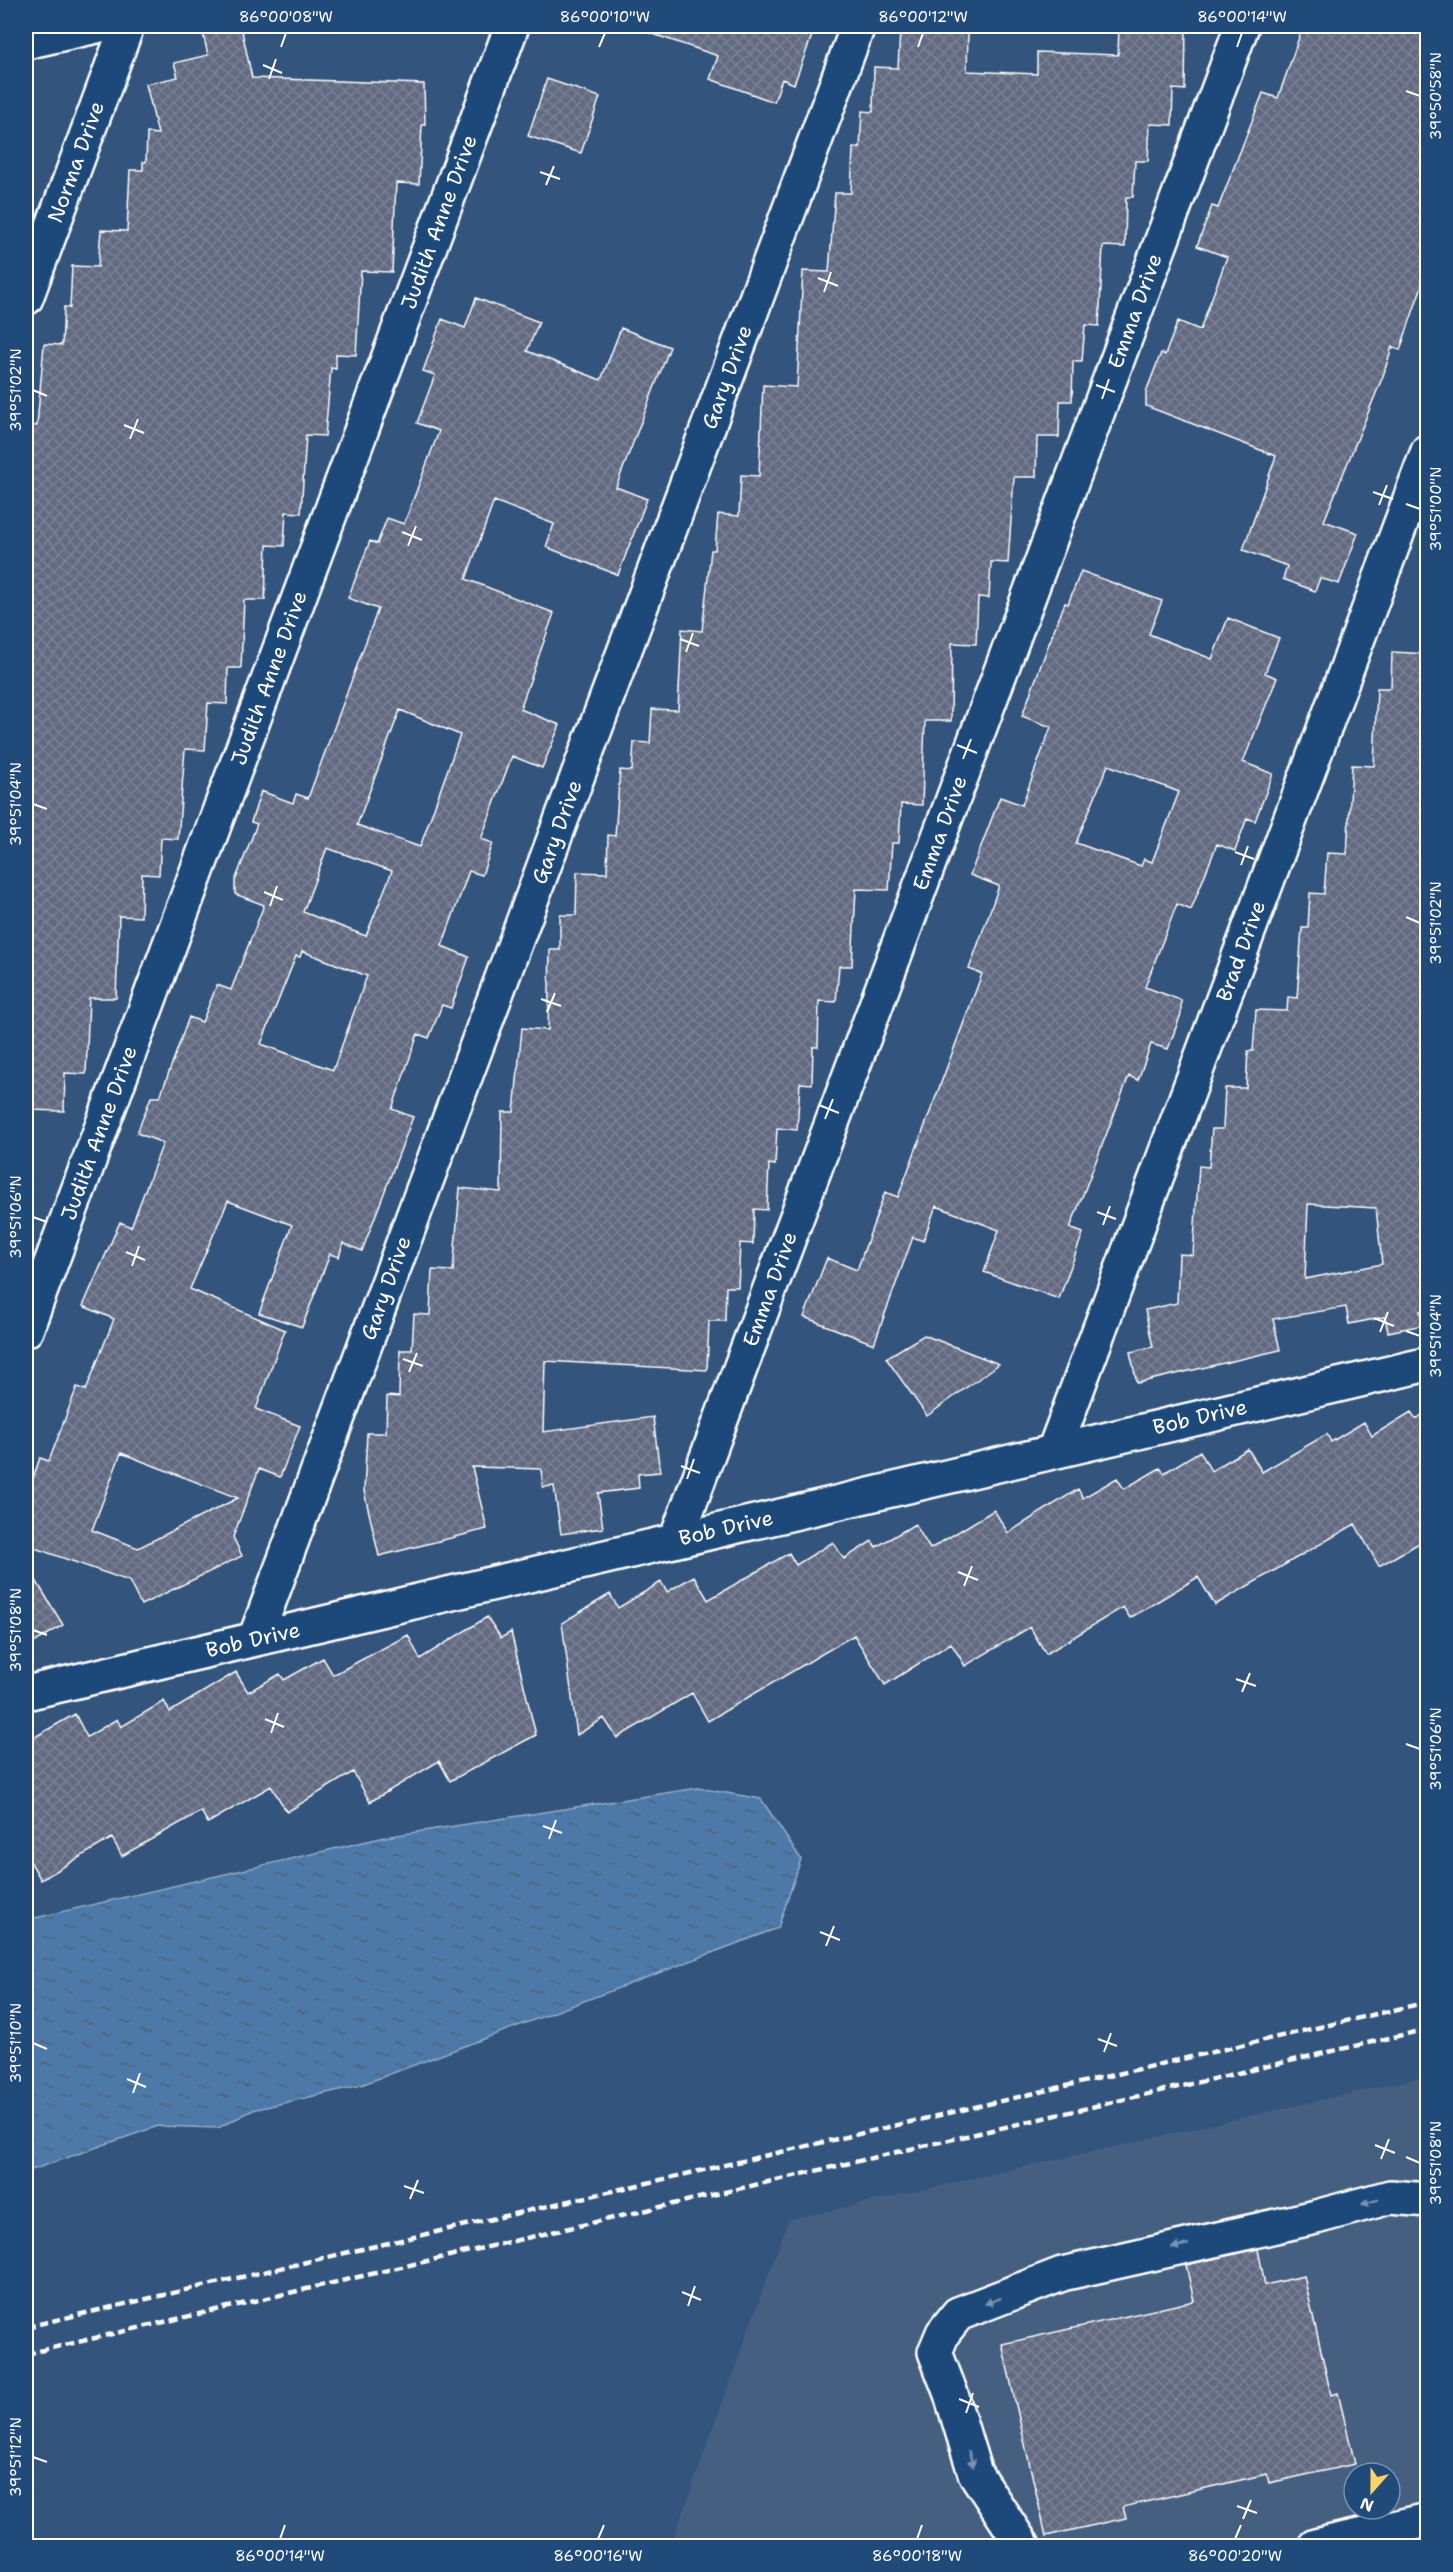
<svg xmlns="http://www.w3.org/2000/svg" width="1453" height="2572" font-family="'Shantell Sans',sans-serif">
<defs>
<pattern id="water-ripples" width="26" height="14" patternUnits="userSpaceOnUse" patternTransform="scale(1.5)"><rect width="26" height="14" fill="#4d79a8"/><path d="M2 4q2-2 4 0t4 0M15 11q2-2 4 0t4 0" fill="none" stroke="#4c627a"/></pattern>
<pattern id="building-cross-hatch" width="8" height="8" patternUnits="userSpaceOnUse" patternTransform="scale(1.5)"><rect width="8" height="8" fill="#626b82"/><path d="M0 0l8 8M0 8l8-8" fill="none" stroke="#7a8195"/></pattern>
</defs>
<rect width="100%" height="100%" fill="#33547c"/>
<filter id="ink" filterUnits="userSpaceOnUse"><feTurbulence type="fractalNoise" baseFrequency=".0167" numOctaves="2"/><feDisplacementMap in="SourceGraphic" scale="12" xChannelSelector="R" yChannelSelector="G"/><feConvolveMatrix kernelMatrix="1 2 1 2 8 2 1 2 1" color-interpolation-filters="sRGB"/></filter>
<g filter="url(#ink)">
<path fill="#455e81" fill-rule="evenodd" d="M 1427,2076 L 1427,2546 L 671,2546 L 788,2220 ZM 1354,2473 L 1390,2473 L 1390,2509 L 1354,2509 Z"/>
<path fill="url(#water-ripples)" stroke="#94afcb" stroke-width="1.5" d="M 698,1788 L 761,1799 L 801,1859 L 778,1928 L 361,2085 L 253,2110 L 218,2128 L 158,2126 L 26,2172 L 26,1920 L 385,1837 Z"/>
<path fill="url(#building-cross-hatch)" stroke="#fff" stroke-width="1.5" fill-rule="evenodd" d="M 232,26 L 241,26 L 252,78 L 424,84 L 425,125 L 422,125 L 419,184 L 396,183 L 392,272 L 361,271 L 356,355 L 336,354 L 336,369 L 331,368 L 325,436 L 306,435 L 301,513 L 286,512 L 284,546 L 267,545 L 265,600 L 244,600 L 241,668 L 228,668 L 227,704 L 208,703 L 205,750 L 185,749 L 178,839 L 161,838 L 159,875 L 142,874 L 141,917 L 119,916 L 116,998 L 89,998 L 86,1074 L 65,1073 L 64,1111 L 26,1110 L 26,885 L 33,780 L 26,780 L 26,425 L 37,426 L 44,344 L 62,345 L 64,307 L 70,308 L 72,266 L 98,267 L 101,230 L 127,231 L 130,170 L 143,170 L 143,162 L 146,162 L 147,133 L 158,134 L 146,84 L 178,77 L 174,63 L 208,55 L 203,33 Z
M 645,26 L 792,26 L 813,33 L 794,84 L 782,79 L 774,102 L 710,79 L 718,56 L 644,31 Z
M 1119,26 L 1186,26 L 1185,90 L 1173,89 L 1172,125 L 1150,124 L 1148,161 L 1135,161 L 1133,197 L 1126,197 L 1125,247 L 1103,246 L 1099,326 L 1085,325 L 1082,361 L 1073,361 L 1072,401 L 1060,401 L 1059,437 L 1037,437 L 1036,477 L 1014,477 L 1008,563 L 991,562 L 989,598 L 978,597 L 976,644 L 952,643 L 951,721 L 925,721 L 922,805 L 901,804 L 899,843 L 892,843 L 889,890 L 856,889 L 852,966 L 839,966 L 836,1002 L 819,1001 L 818,1047 L 813,1047 L 812,1084 L 800,1083 L 797,1130 L 777,1128 L 775,1165 L 769,1164 L 767,1210 L 754,1209 L 753,1244 L 740,1243 L 738,1287 L 726,1287 L 725,1321 L 709,1321 L 707,1370 L 545,1361 L 543,1432 L 653,1417 L 660,1472 L 638,1474 L 639,1488 L 598,1493 L 603,1528 L 561,1534 L 554,1486 L 543,1487 L 541,1469 L 472,1467 L 487,1529 L 379,1556 L 364,1491 L 367,1433 L 386,1433 L 387,1396 L 399,1397 L 400,1350 L 412,1350 L 414,1314 L 430,1315 L 432,1270 L 453,1271 L 460,1188 L 501,1192 L 502,1112 L 514,1112 L 522,1028 L 548,1030 L 550,950 L 560,950 L 560,915 L 576,915 L 577,872 L 607,873 L 608,835 L 615,836 L 620,770 L 632,771 L 634,742 L 650,743 L 652,709 L 678,710 L 682,629 L 702,631 L 711,550 L 715,550 L 718,514 L 739,516 L 741,475 L 759,476 L 763,385 L 797,387 L 803,271 L 829,272 L 835,193 L 851,193 L 853,148 L 860,148 L 862,111 L 873,112 L 874,67 L 898,68 L 900,31 L 968,33 L 967,71 L 1037,74 L 1037,52 L 1118,55 Z
M 1303,26 L 1428,26 L 1428,268 L 1400,350 L 1392,347 L 1383,376 L 1324,521 L 1358,533 L 1339,584 L 1320,578 L 1315,591 L 1283,579 L 1287,566 L 1243,550 L 1276,456 L 1146,406 L 1146,392 L 1161,353 L 1165,355 L 1178,321 L 1200,330 L 1227,257 L 1197,246 L 1212,206 L 1218,208 L 1263,93 L 1278,98 Z
M 547,79 L 600,97 L 581,153 L 528,136 Z
M 476,298 L 539,322 L 527,351 L 601,380 L 621,328 L 670,347 L 616,487 L 647,499 L 618,575 L 546,547 L 554,524 L 494,501 L 466,579 L 554,613 L 520,709 L 560,725 L 542,768 L 512,756 L 481,839 L 493,843 L 482,875 L 469,871 L 442,946 L 469,957 L 451,1008 L 442,1005 L 429,1038 L 418,1034 L 392,1109 L 413,1117 L 362,1251 L 343,1243 L 339,1257 L 330,1254 L 302,1327 L 259,1313 L 292,1225 L 228,1201 L 190,1289 L 285,1330 L 256,1409 L 300,1426 L 280,1477 L 259,1469 L 233,1537 L 242,1556 L 141,1605 L 129,1581 L 26,1545 L 26,1498 L 40,1458 L 49,1461 L 77,1387 L 86,1390 L 114,1319 L 83,1306 L 120,1222 L 131,1227 L 163,1143 L 137,1133 L 151,1097 L 160,1097 L 189,1017 L 202,1022 L 217,985 L 231,990 L 264,905 L 235,894 L 235,881 L 257,824 L 251,822 L 261,791 L 293,803 L 296,794 L 308,798 L 378,609 L 348,598 L 370,541 L 377,544 L 387,518 L 404,524 L 439,431 L 417,423 L 435,375 L 423,371 L 442,319 L 465,328 ZM 400,710 L 460,735 L 420,847 L 357,825 ZM 327,848 L 392,871 L 366,936 L 303,912 ZM 302,951 L 367,976 L 333,1070 L 261,1044 L 296,956 L 300,957 ZM 121,1453 L 238,1498 L 138,1548 L 92,1530 Z
M 1081,571 L 1162,601 L 1149,634 L 1212,659 L 1228,618 L 1279,638 L 1265,673 L 1277,678 L 1243,762 L 1273,774 L 1255,821 L 1247,818 L 1235,851 L 1217,844 L 1191,910 L 1177,904 L 1145,987 L 1181,1000 L 1181,1014 L 1168,1049 L 1151,1044 L 1138,1080 L 1129,1076 L 1070,1228 L 1083,1233 L 1059,1299 L 984,1272 L 999,1230 L 936,1206 L 923,1241 L 913,1237 L 874,1344 L 804,1317 L 827,1258 L 857,1270 L 885,1192 L 898,1197 L 982,974 L 969,969 L 999,886 L 970,875 L 1000,797 L 1022,805 L 1051,727 L 1022,716 L 1054,630 L 1065,603 L 1068,604 ZM 1108,765 L 1179,792 L 1152,862 L 1144,859 L 1141,866 L 1076,843 Z
M 1392,652 L 1428,654 L 1428,934 L 1424,994 L 1428,994 L 1428,1310 L 1420,1311 L 1423,1325 L 1388,1332 L 1385,1317 L 1349,1324 L 1346,1307 L 1273,1319 L 1280,1350 L 1137,1383 L 1130,1352 L 1153,1347 L 1145,1310 L 1177,1303 L 1179,1254 L 1193,1255 L 1199,1166 L 1209,1167 L 1212,1129 L 1223,1129 L 1225,1088 L 1246,1088 L 1248,1051 L 1253,1051 L 1256,1010 L 1287,1011 L 1288,997 L 1297,998 L 1302,928 L 1308,928 L 1310,893 L 1324,894 L 1327,853 L 1347,854 L 1352,765 L 1374,766 L 1377,688 L 1391,688 ZM 1308,1204 L 1376,1208 L 1382,1264 L 1305,1279 Z
M 924,1335 L 999,1364 L 927,1416 L 886,1358 Z
M 1428,1411 L 1428,1538 L 1379,1566 L 1355,1524 L 1215,1605 L 1198,1577 L 1130,1618 L 1123,1607 L 1046,1654 L 1030,1627 L 965,1666 L 951,1643 L 885,1685 L 854,1635 L 708,1721 L 692,1693 L 617,1738 L 604,1718 L 577,1735 L 562,1623 L 610,1594 L 618,1608 L 661,1582 L 667,1592 L 694,1576 L 708,1600 L 789,1553 L 796,1565 L 833,1542 L 844,1559 L 872,1541 L 876,1547 L 915,1524 L 930,1549 L 994,1510 L 1008,1533 L 1078,1489 L 1083,1498 L 1117,1478 L 1124,1489 L 1160,1468 L 1164,1473 L 1200,1451 L 1211,1471 L 1248,1449 L 1262,1472 L 1327,1434 L 1331,1442 L 1364,1422 L 1372,1436 L 1411,1412 L 1416,1419 Z
M 26,1564 L 63,1625 L 26,1648 Z
M 487,1617 L 501,1638 L 511,1632 L 536,1735 L 450,1781 L 439,1761 L 370,1802 L 353,1772 L 287,1812 L 271,1786 L 208,1823 L 201,1811 L 122,1856 L 112,1838 L 41,1880 L 26,1854 L 26,1742 L 75,1714 L 87,1737 L 117,1719 L 121,1727 L 164,1701 L 170,1712 L 236,1672 L 248,1692 L 280,1674 L 284,1680 L 323,1658 L 333,1675 L 408,1635 L 420,1659 Z
M 1258,2249 L 1265,2285 L 1304,2276 L 1331,2395 L 1338,2393 L 1355,2464 L 1269,2483 L 1267,2474 L 1123,2507 L 1126,2518 L 1046,2536 L 1002,2344 L 1194,2301 L 1186,2265 Z"/>
<g fill="none" stroke-linecap="round" stroke-linejoin="round">
<defs>
<path id="minor" d="M 26,42 L 97,26
M 26,298 L 127,26
M 26,1330 L 512,26
M 1054,1451 L 1428,451
M 676,1540 L 1242,26
M 255,1639 L 858,26
M 26,1693 L 1428,1364
M 1023,2546 L 975,2473 L 951,2394 L 935,2352 L 943,2333 L 958,2314 L 1062,2274 L 1316,2217 L 1390,2197 L 1428,2200
M 1315,2546 L 1428,2520"/>
</defs>
<use href="#minor" stroke="#fff" stroke-width="38"/>
<use href="#minor" stroke="#1f4a7a" stroke-width="33"/>
<path stroke="#fff" stroke-width="4.5" stroke-dasharray="9 4.5" stroke-linecap="butt" d="M 26,2327 L 1428,2002
M 26,2354 L 1428,2029"/>
</g>
<defs><path id="oneway-solid" d="M-6-.8H1V-3.2L6.5 0L1 3.2V.8H-6Z" transform="scale(1.5)"/></defs>
<g fill="#7992af">
<use href="#oneway-solid" transform="translate(1370 2202) rotate(165)"/>
<use href="#oneway-solid" transform="translate(1180 2246) rotate(167)"/>
<use href="#oneway-solid" transform="translate(993 2301) rotate(159)"/>
<use href="#oneway-solid" transform="translate(971 2459) rotate(73)"/>
</g>
</g>
<path fill="none" stroke="#fff" stroke-width="2" d="M 281,47 L 286,33M 599,47 L 605,33M 918,47 L 923,33M 1237,47 L 1242,33M 263,65 L 282,73M 269,79 L 276,59M 1406,91 L 1420,96M 540,172 L 560,179M 546,185 L 554,166M 818,278 L 838,286M 824,292 L 831,272M 1096,385 L 1115,392M 33,390 L 47,396M 1102,399 L 1109,379M 124,425 L 144,433M 130,439 L 138,419M 1373,492 L 1393,499M 1406,504 L 1420,509M 1379,505 L 1387,485M 402,532 L 422,540M 408,546 L 416,526M 680,639 L 699,646M 686,652 L 693,633M 957,745 L 977,753M 963,759 L 971,739M 33,804 L 47,809M 1235,852 L 1254,859M 1241,865 L 1248,846M 264,892 L 283,900M 270,906 L 277,886M 1406,917 L 1420,923M 541,999 L 561,1006M 547,1012 L 555,993M 819,1105 L 839,1113M 825,1119 L 833,1099M 1097,1212 L 1116,1219M 33,1217 L 47,1222M 1103,1225 L 1110,1206M 126,1252 L 145,1260M 132,1266 L 139,1246M 1374,1318 L 1394,1326M 1406,1331 L 1420,1336M 1380,1332 L 1388,1312M 403,1359 L 423,1366M 409,1372 L 417,1353M 681,1466 L 700,1473M 687,1479 L 694,1459M 958,1572 L 978,1580M 964,1586 L 972,1566M 33,1630 L 47,1635M 1236,1679 L 1256,1686M 1242,1692 L 1250,1673M 265,1719 L 284,1727M 271,1733 L 278,1713M 1406,1744 L 1420,1749M 543,1826 L 562,1833M 549,1839 L 556,1820M 820,1932 L 840,1940M 826,1946 L 834,1926M 1098,2039 L 1117,2046M 33,2043 L 47,2049M 1104,2052 L 1111,2033M 127,2079 L 146,2087M 133,2093 L 140,2073M 1375,2145 L 1395,2153M 1406,2157 L 1420,2163M 1381,2159 L 1389,2139M 404,2186 L 424,2193M 410,2199 L 418,2180M 682,2292 L 701,2300M 688,2306 L 695,2286M 959,2399 L 979,2407M 966,2413 L 973,2393M 33,2457 L 47,2462M 1237,2506 L 1257,2513M 1243,2519 L 1251,2500M 280,2539 L 285,2525M 598,2539 L 604,2525M 917,2539 L 922,2525M 1235,2539 L 1241,2525"/>
<g text-anchor="middle" dominant-baseline="central" stroke-width="4.5" stroke-linejoin="round" paint-order="stroke">
<g font-size="21" fill="#fff" stroke="#1f4a7a">
<text transform="translate(76 162) rotate(-70)">Norma Drive</text>
<text transform="translate(439 222) rotate(-70)">Judith Anne Drive</text>
<text transform="translate(1135 311) rotate(-70)">Emma Drive</text>
<text transform="translate(727 377) rotate(-70)">Gary Drive</text>
<text transform="translate(269 678) rotate(-70)">Judith Anne Drive</text>
<text transform="translate(557 832) rotate(-70)">Gary Drive</text>
<text transform="translate(940 833) rotate(-70)">Emma Drive</text>
<text transform="translate(1241 951) rotate(-70)">Brad Drive</text>
<text transform="translate(99 1133) rotate(-70)">Judith Anne Drive</text>
<text transform="translate(386 1288) rotate(-70)">Gary Drive</text>
<text transform="translate(770 1289) rotate(-70)">Emma Drive</text>
<text transform="translate(1200 1417) rotate(-13)">Bob Drive</text>
<text transform="translate(726 1528) rotate(-13)">Bob Drive</text>
<text transform="translate(253 1640) rotate(-13)">Bob Drive</text>
</g>
</g>
<rect width="1453" height="2572" fill="none" stroke="#1f4a7a" stroke-width="66"/>
<g transform="translate(1372 2491) rotate(201)"><circle r="28" fill="#1f4a7a" stroke="#7992af" stroke-width="1.5"/>
<path d="M0-4.5L10 22L0 15L-10 22Z" fill="#ffd166"/>
<text y="-9" font-size="16" font-weight="bold" text-anchor="middle" fill="#ffffff">N</text>
</g>
<rect x="33" y="33" width="1387" height="2506" fill="none" stroke="#fff" stroke-width="2"/>
<g font-size="15" text-anchor="middle" fill="#fff">
<text x="286" y="22">86°00'08"W</text>
<text x="605" y="22">86°00'10"W</text>
<text x="923" y="22">86°00'12"W</text>
<text x="1242" y="22">86°00'14"W</text>
<text transform="translate(1436 96) rotate(-90)" y="5">39°50'58"N</text>
<text transform="translate(16 390) rotate(-90)" y="5">39°51'02"N</text>
<text transform="translate(1436 509) rotate(-90)" y="5">39°51'00"N</text>
<text transform="translate(16 804) rotate(-90)" y="5">39°51'04"N</text>
<text transform="translate(1436 923) rotate(-90)" y="5">39°51'02"N</text>
<text transform="translate(16 1217) rotate(-90)" y="5">39°51'06"N</text>
<text transform="translate(1436 1336) rotate(-90)" y="5">39°51'04"N</text>
<text transform="translate(16 1630) rotate(-90)" y="5">39°51'08"N</text>
<text transform="translate(1436 1749) rotate(-90)" y="5">39°51'06"N</text>
<text transform="translate(16 2043) rotate(-90)" y="5">39°51'10"N</text>
<text transform="translate(1436 2163) rotate(-90)" y="5">39°51'08"N</text>
<text transform="translate(16 2457) rotate(-90)" y="5">39°51'12"N</text>
<text x="280" y="2561">86°00'14"W</text>
<text x="598" y="2561">86°00'16"W</text>
<text x="917" y="2561">86°00'18"W</text>
<text x="1235" y="2561">86°00'20"W</text>
</g>
</svg>
